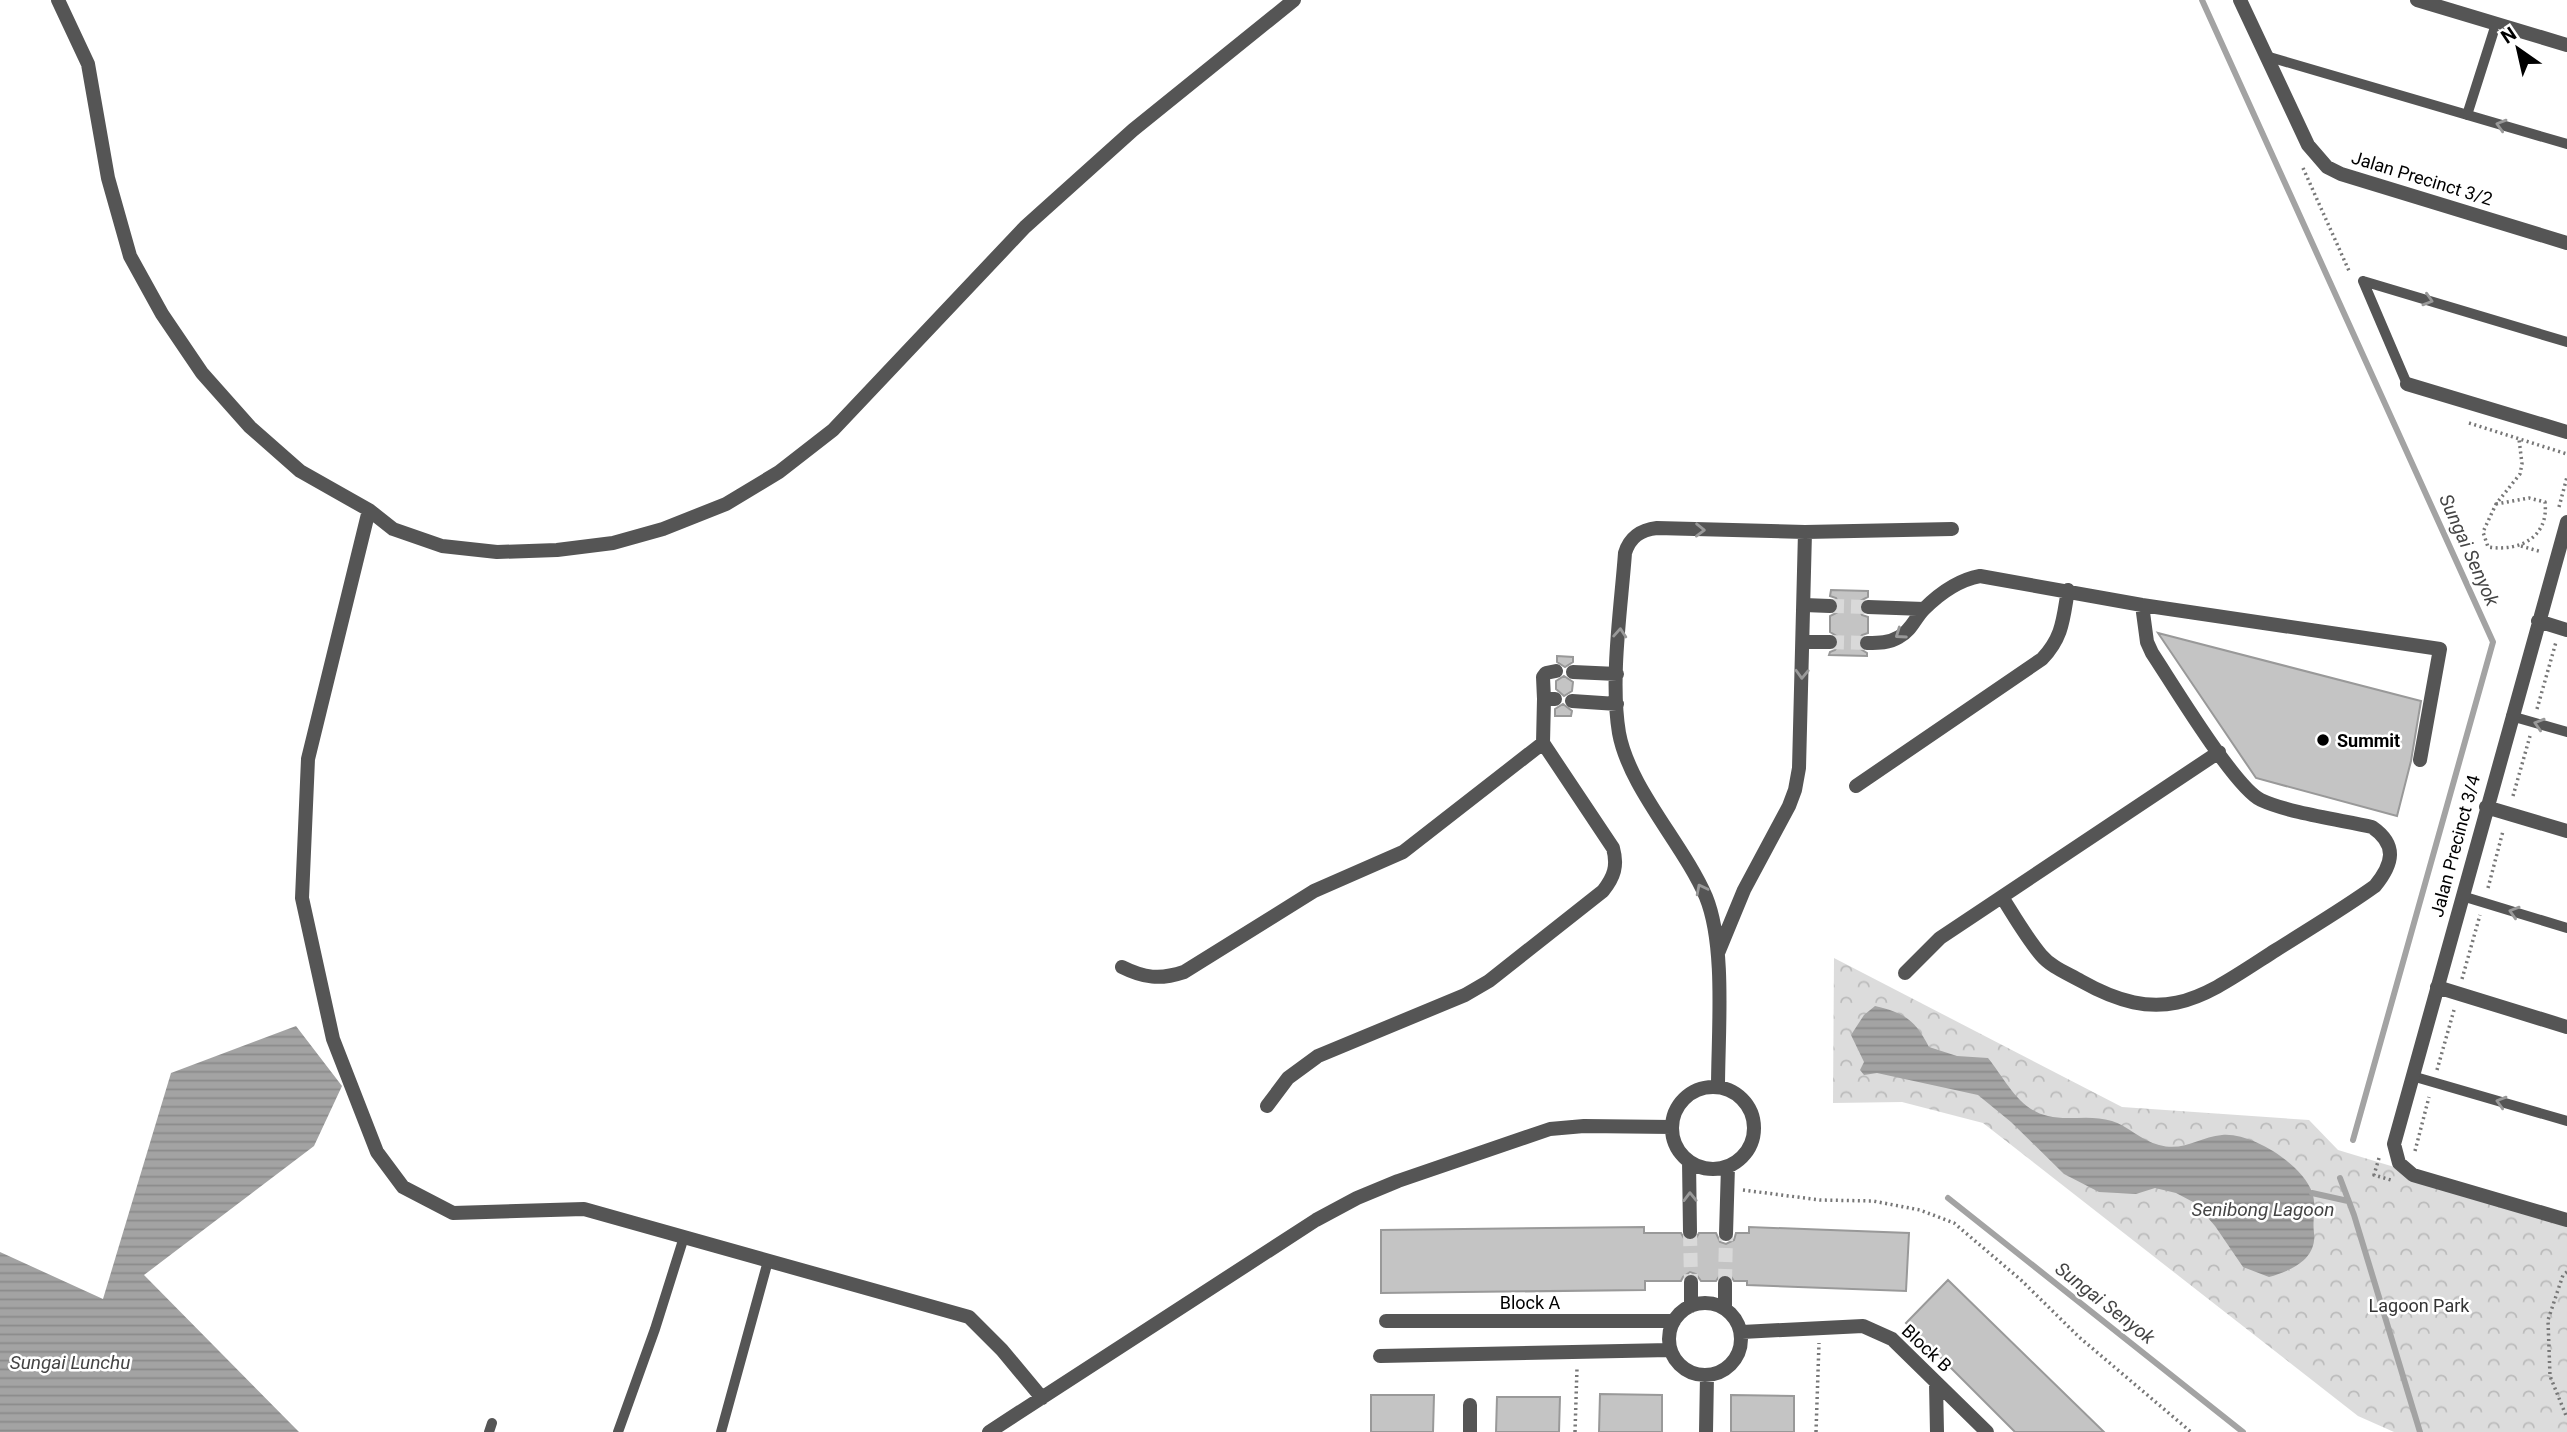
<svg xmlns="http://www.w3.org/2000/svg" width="2567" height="1432" font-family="Roboto,sans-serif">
<defs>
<pattern id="forest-crowns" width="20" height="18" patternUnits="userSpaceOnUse" patternTransform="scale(1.75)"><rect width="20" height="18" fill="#dcdcdc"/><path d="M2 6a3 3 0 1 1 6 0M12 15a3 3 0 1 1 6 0" fill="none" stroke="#bbb"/></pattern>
<pattern id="water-rules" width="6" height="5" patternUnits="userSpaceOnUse" patternTransform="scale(1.75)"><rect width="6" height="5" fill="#a3a3a3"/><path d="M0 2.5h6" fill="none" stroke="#8b8b8b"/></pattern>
</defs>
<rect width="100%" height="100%" fill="#fff"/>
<path fill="url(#forest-crowns)" d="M 1834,958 L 2122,1107 L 2309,1120 L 2338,1150 L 2567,1219 L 2567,1432 L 2394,1432 L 2358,1416 L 1983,1123 L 1902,1102 L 1833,1103 Z"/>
<path fill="url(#water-rules)" d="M 1875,1006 C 1905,1013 1915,1020 1929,1047 L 1957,1056 L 1988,1058 C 2005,1079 2019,1110 2048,1116 C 2068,1121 2090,1114 2112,1121 C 2128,1126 2142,1141 2159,1145 C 2184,1152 2199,1137 2222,1135 C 2251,1132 2302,1164 2312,1192 C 2317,1206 2312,1219 2314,1233 C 2317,1260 2290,1271 2269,1277 L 2243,1267 L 2215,1226 L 2195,1203 L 2176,1193 L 2155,1188 L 2136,1194 L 2099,1192 L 2064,1174 L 2011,1122 L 1978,1095 L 1877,1073 L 1864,1075 L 1860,1070 L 1864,1062 L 1851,1035 L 1864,1015 Z
M 296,1026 L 342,1086 L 314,1146 L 144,1275 L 299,1432 L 0,1432 L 0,1252 L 103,1299 L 171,1073 Z"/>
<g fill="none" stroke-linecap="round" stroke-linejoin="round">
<path stroke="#a3a3a3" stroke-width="6" d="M 2202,0 L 2493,642 L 2353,1140
M 2340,1178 L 2354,1215 L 2420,1432
M 2312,1193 L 2348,1201
M 1948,1198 L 2243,1432"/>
</g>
<path fill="#c4c4c4" stroke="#999" stroke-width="2" d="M 1831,590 L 1868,591 L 1868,597 L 1860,601 L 1858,607 L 1862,615 L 1868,617 L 1868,633 L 1862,635 L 1857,642 L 1859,648 L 1867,653 L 1867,656 L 1829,655 L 1830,652 L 1835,650 L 1840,643 L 1838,637 L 1830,632 L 1830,616 L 1838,612 L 1840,606 L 1836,598 L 1830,596 Z
M 2158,633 L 2421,701 L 2411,761 L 2397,816 L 2256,778 Z
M 1557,656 L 1573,657 L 1573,662 L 1565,667 L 1557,662 Z
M 1564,676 L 1573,682 L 1572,691 L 1564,696 L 1556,689 L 1556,681 Z
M 1563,704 L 1572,711 L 1571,716 L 1555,716 L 1555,709 Z
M 1644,1227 L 1644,1233 L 1681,1233 L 1685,1240 L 1689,1242 L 1695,1240 L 1699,1233 L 1716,1233 L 1720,1242 L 1726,1244 L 1734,1240 L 1736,1233 L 1749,1233 L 1749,1227 L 1909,1233 L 1906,1291 L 1747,1285 L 1747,1281 L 1734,1281 L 1730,1275 L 1726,1273 L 1720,1275 L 1716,1281 L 1701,1281 L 1696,1274 L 1690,1272 L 1683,1277 L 1681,1281 L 1645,1281 L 1645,1290 L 1381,1293 L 1381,1230 Z
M 1948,1280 L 2104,1432 L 2015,1432 L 1906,1323 Z
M 1600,1394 L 1662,1395 L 1662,1432 L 1599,1432 Z
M 1371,1395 L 1434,1395 L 1433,1432 L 1371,1432 Z
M 1731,1395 L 1794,1396 L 1794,1432 L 1731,1432 Z
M 1497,1397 L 1560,1397 L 1559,1432 L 1496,1432 Z"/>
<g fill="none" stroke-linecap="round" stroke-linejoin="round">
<path stroke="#d9d9d9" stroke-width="14" stroke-dasharray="14 7" stroke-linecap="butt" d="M 1830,606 L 1868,607
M 1830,642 L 1867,643
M 1690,1232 L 1691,1282
M 1725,1283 L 1726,1234"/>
<path stroke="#777" stroke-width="3.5" stroke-dasharray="2 3.5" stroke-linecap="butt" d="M 2303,168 L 2350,273
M 2469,423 L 2567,454
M 2496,504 L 2529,498 L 2545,502 C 2549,537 2520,552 2488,547 L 2483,532 L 2496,504 L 2520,474 L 2522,464 L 2519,439
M 2559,507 L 2567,477
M 2521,546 L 2542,552
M 2537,709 L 2556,642
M 2513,796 L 2530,736
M 2488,888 L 2503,831
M 2462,979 L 2480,915
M 2437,1070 L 2454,1010
M 2415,1151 L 2429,1097
M 2379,1158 L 2374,1175 L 2391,1180
M 1743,1190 L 1820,1200 L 1873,1201 L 1920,1210 L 1954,1223 L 2021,1280 L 2079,1337 L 2191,1432
M 2567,1272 L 2563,1275 L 2548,1320 L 2550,1376 L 2567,1418
M 1575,1432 L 1577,1368
M 1816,1432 L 1819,1343"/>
<path stroke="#555" stroke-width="10" d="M 2266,56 L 2567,144
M 2467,115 L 2496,24
M 2363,281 L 2567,342
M 2363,281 L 2407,384
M 2511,716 L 2567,732
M 2462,896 L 2567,928
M 2412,1076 L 2567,1121
M 489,1432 L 492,1423
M 618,1432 L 655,1329 L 684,1237
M 721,1432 L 768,1261"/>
<path stroke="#555" stroke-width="14" d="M 58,0 L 88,64 L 108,178 L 130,256 L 162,314 L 202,373 L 250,427 L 300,471 L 369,510 L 393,529 L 442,546 L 497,552 L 557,550 L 613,543 L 663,529 L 726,504 L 779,472 L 833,430 L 1025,227 L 1133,130 L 1294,0
M 2240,0 L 2308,145 L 2327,167 L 2341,174 L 2567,243
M 2417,0 L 2567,45
M 2407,384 L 2567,432
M 369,510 L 308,759 L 302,898 L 333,1039 L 377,1152 L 403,1187 L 453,1213 L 584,1209 L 969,1317 L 1002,1350 L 1042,1398
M 2567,522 L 2394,1144 L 2399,1163 L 2413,1175 L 2567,1220
M 1804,605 L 1830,606
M 1868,607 L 1924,609
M 2538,621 L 2567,630
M 1803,642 L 1830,642
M 1867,643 C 1879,643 1889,643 1899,637 C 1911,631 1915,618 1924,609 C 1940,593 1958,580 1980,576 L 2142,605 L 2440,649 L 2420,760
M 1573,672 L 1617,674
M 1555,699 L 1544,699 L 1543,677 L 1546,673 L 1556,671
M 1572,701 L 1617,704
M 1856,786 L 2042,659 C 2063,637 2063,619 2068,590
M 2486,807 L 2567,831
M 2002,897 C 2014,916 2026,937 2041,955 C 2051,967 2067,973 2081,981 C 2166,1029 2203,997 2276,950 C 2309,929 2343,909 2375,886 C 2393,864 2398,845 2372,827 C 2341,820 2289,813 2261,800 C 2235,788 2172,683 2152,653 L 2147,642 L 2142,605
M 1718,953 L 1744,890 L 1789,806 L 1795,790 L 1799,768 L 1805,532
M 1122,967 C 1144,978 1160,980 1184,972 L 1314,891 L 1403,852 L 1543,743
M 1905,973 L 1940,938 L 2219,752
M 2437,987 L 2567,1027
M 1718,1087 C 1718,1033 1726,946 1706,897 C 1684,845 1629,788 1619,733 C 1610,679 1621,608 1625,553 C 1630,537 1640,530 1657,528 L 1805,532 L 1952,529
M1672 1128a41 41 0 1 1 82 0a41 41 0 1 1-82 0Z
M 1267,1106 L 1288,1078 L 1318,1056 L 1465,995 L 1489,981 L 1603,891 C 1614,877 1618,866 1613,848 L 1543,743 L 1544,699
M 1689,1161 L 1690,1232
M 1726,1234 L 1728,1166
M 1691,1282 L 1691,1306
M1669 1339a36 36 0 1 1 72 0a36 36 0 1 1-72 0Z
M 1725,1309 L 1725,1283
M 1386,1321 L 1674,1321
M 1742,1332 L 1863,1326 L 1892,1339 L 1987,1432
M 1380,1356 L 1670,1350
M 1936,1383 L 1937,1432
M 1470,1405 L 1470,1432
M 989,1432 L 1316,1220 L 1357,1198 L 1398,1181 L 1550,1129 L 1584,1126 L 1672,1127
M 1706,1432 L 1707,1375"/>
</g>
<defs><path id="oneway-chevron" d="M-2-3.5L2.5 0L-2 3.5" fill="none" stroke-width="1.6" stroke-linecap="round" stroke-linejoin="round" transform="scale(1.75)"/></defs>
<g stroke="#999">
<use href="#oneway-chevron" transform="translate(2501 125) rotate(-164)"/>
<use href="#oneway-chevron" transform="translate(2428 300) rotate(17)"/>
<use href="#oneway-chevron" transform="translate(1700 530) rotate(1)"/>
<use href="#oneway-chevron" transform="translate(1620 633) rotate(-86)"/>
<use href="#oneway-chevron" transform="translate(1900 634) rotate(145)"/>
<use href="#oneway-chevron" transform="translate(1802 674) rotate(92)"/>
<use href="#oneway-chevron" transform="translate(2539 724) rotate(-163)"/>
<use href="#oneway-chevron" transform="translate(1701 889) rotate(-117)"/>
<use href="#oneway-chevron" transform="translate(2514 912) rotate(-163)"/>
<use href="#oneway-chevron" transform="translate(2501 1102) rotate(-164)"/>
<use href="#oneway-chevron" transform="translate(1690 1197) rotate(-91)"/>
</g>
<circle fill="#000" stroke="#fff" stroke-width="2.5" cx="2323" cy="740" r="7"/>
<g text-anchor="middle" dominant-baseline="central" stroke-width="5" stroke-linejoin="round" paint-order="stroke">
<g font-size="18" fill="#000" stroke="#fff">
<text transform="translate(2422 178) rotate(17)">Jalan Precinct 3/2</text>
<text transform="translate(2455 846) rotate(-75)">Jalan Precinct 3/4</text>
<text x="1530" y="1302">Block A</text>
<text transform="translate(1927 1348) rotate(43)">Block B</text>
</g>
<g font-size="18" font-weight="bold" fill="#000" stroke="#fff" text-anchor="start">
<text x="2337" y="740">Summit</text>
</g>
<g font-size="18" fill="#333" stroke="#fff">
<text x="2419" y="1305">Lagoon Park</text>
</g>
<g font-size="19" font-style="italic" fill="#444" stroke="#fff">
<text transform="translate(2469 550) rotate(66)">Sungai Senyok</text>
<text x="2263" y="1209">Senibong Lagoon</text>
<text transform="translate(2105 1303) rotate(38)">Sungai Senyok</text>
<text x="70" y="1362">Sungai Lunchu</text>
</g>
</g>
<g transform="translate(2518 49) rotate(326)" stroke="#ffffff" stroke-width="5" paint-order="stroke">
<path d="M0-5L12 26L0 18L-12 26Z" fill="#000000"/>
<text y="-10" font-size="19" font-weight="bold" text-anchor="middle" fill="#000000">N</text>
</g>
</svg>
